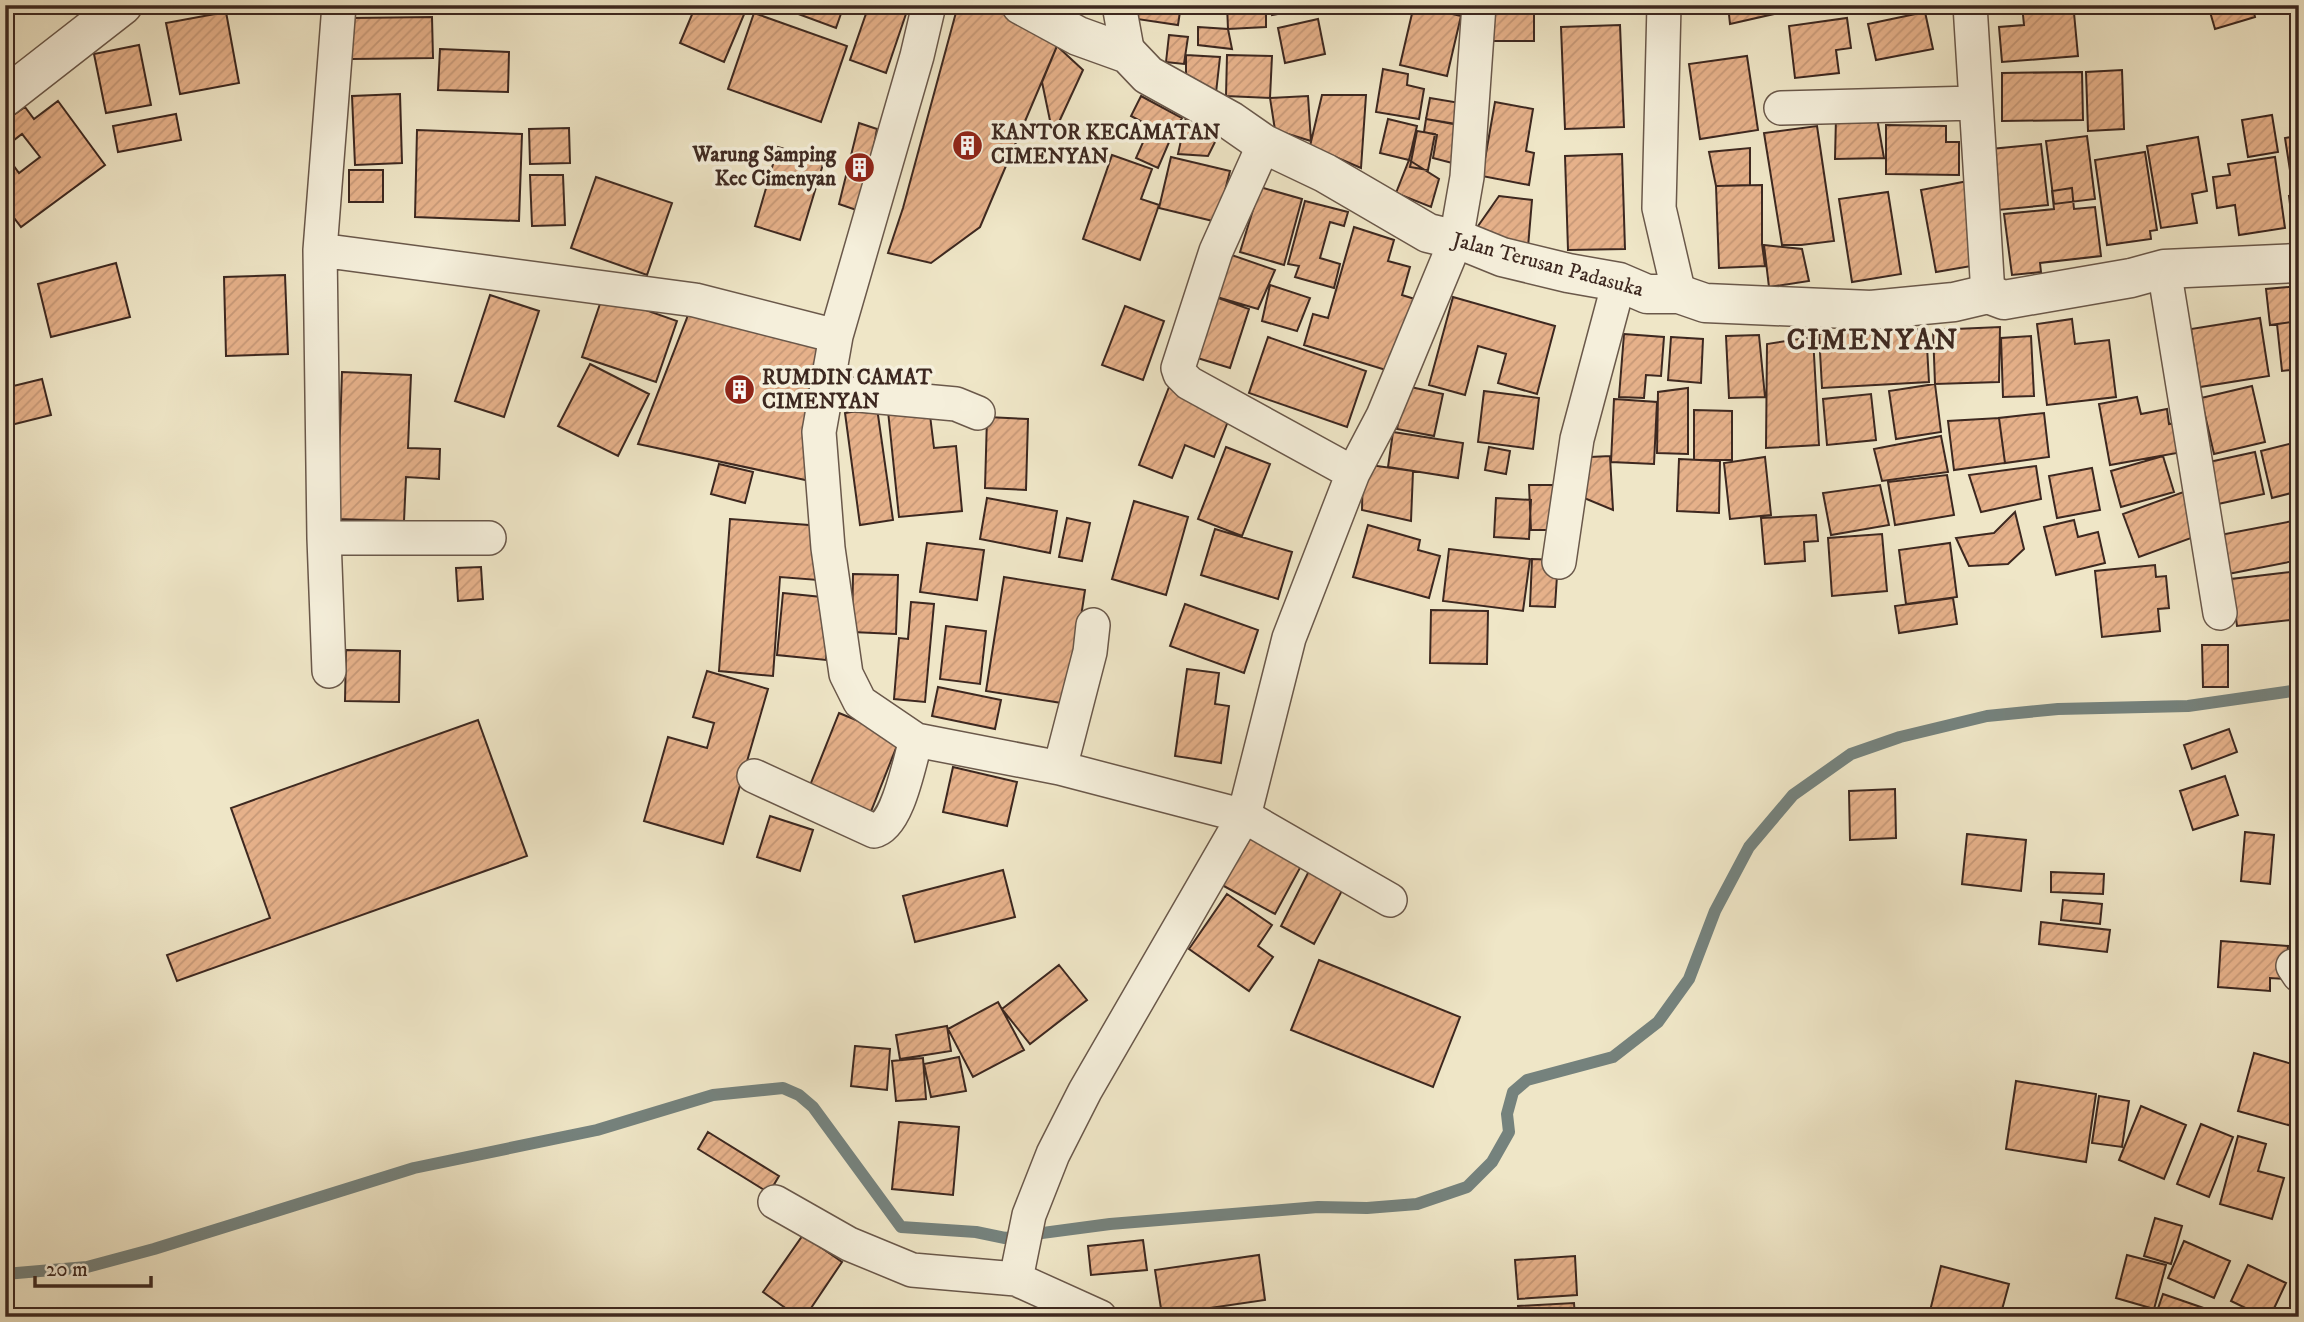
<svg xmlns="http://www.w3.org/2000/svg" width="2304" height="1322" font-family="'IM FELL DW Pica',serif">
<defs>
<pattern id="building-hatch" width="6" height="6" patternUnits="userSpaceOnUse" patternTransform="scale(1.75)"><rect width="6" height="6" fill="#e6b18a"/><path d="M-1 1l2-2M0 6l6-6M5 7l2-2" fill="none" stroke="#c69877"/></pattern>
</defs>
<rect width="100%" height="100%" fill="#efe6c7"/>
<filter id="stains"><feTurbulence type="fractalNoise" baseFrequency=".00286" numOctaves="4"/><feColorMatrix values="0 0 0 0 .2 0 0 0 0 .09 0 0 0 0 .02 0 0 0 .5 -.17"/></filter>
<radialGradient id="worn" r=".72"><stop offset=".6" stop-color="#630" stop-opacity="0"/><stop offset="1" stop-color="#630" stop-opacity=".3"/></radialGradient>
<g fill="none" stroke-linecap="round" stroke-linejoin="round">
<path stroke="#75827d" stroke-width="12" d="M 5,1274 L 87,1267 L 154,1249 L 414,1168 L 597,1130 L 713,1095 L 783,1088 L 799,1095 L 813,1107 L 901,1227 L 976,1232 L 1005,1238 L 1110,1224 L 1318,1207 L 1367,1208 L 1417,1204 L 1467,1187 L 1492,1162 L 1509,1132 L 1507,1114 L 1513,1092 L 1527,1080 L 1613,1057 L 1658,1022 L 1689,979 L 1715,911 L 1749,847 L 1793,795 L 1851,754 L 1900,737 L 1987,716 L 2058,709 L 2188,706 L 2299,690"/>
</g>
<path fill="url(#building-hatch)" stroke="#3d2820" stroke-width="2" d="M 271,5 L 314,5 L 314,13 L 271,13 Z
M 348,5 L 373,5 L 372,14 L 348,12 Z
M 696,5 L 748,5 L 724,62 L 680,43 Z
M 774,5 L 844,5 L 836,28 Z
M 869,5 L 909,5 L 886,73 L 850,60 Z
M 958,5 L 995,5 L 1057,46 L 980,227 L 931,263 L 888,253 L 903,208 Z
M 1138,5 L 1181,5 L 1178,25 L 1137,19 Z
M 1227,5 L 1266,5 L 1266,27 L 1228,29 Z
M 1270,5 L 1314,5 L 1315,7 L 1272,15 Z
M 1414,5 L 1461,16 L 1447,76 L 1400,65 Z
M 1490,5 L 1534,5 L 1534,41 L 1490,41 Z
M 1728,5 L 1795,5 L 1796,9 L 1730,24 Z
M 1803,5 L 1865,5 L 1865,7 L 1803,7 Z
M 1865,5 L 1935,5 L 1865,7 Z
M 2022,5 L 2064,5 L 2064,14 L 2074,13 L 2078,56 L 2002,62 L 1999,27 L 2024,25 Z
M 2208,5 L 2252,5 L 2255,17 L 2215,29 Z
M 226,12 L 239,83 L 180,94 L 166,23 Z
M 1925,12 L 1933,49 L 1876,60 L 1868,24 Z
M 754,13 L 847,46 L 821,122 L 728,89 Z
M 432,17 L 433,58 L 352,59 L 352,18 Z
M 1847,18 L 1851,48 L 1836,50 L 1839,73 L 1795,78 L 1789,26 Z
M 1318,19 L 1325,54 L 1285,63 L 1278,28 Z
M 1620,25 L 1624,127 L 1565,129 L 1561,27 Z
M 1198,27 L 1228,29 L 1232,49 L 1198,45 Z
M 1169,35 L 1188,37 L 1184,64 L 1166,62 Z
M 139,45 L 151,105 L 106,113 L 94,54 Z
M 1057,46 L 1083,70 L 1053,135 L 1042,82 Z
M 440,49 L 509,52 L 508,92 L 438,90 Z
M 1186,55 L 1220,57 L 1216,93 L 1186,83 Z
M 1227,55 L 1272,56 L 1270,98 L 1226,96 Z
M 1747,56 L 1758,130 L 1700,139 L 1689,64 Z
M 1383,69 L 1408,74 L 1407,85 L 1424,89 L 1419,119 L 1376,112 Z
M 2122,70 L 2124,129 L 2088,131 L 2086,72 Z
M 2082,72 L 2083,120 L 2002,121 L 2002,73 Z
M 400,94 L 402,163 L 355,165 L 352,96 Z
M 1322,95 L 1366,95 L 1361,168 L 1310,146 Z
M 1141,96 L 1182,118 L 1170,137 L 1131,116 Z
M 1308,96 L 1311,141 L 1275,130 L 1270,98 Z
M 1430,98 L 1460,103 L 1456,124 L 1426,119 Z
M 58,101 L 105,165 L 21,227 L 5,206 L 5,154 L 19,173 L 40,157 L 22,134 L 14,140 L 5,129 L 5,121 L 25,107 L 34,119 Z
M 1495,102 L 1533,109 L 1526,151 L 1534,153 L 1529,185 L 1482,176 Z
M 1187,113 L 1218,136 L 1208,156 L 1178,154 Z
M 176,114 L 181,140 L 118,152 L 113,126 Z
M 2272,115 L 2278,152 L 2248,157 L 2242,120 Z
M 1836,117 L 1877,118 L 1884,158 L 1835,159 Z
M 1388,119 L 1417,126 L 1409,160 L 1380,153 Z
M 1426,119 L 1464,126 L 1456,164 L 1433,158 L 1437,135 L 1424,132 Z
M 859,123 L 877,129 L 862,212 L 839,204 Z
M 1886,125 L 1946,126 L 1946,142 L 1959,142 L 1959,175 L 1886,174 Z
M 1817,126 L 1834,241 L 1801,245 L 1782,245 L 1764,133 Z
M 569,128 L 570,163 L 530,164 L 529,129 Z
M 417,130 L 522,134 L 519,221 L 415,217 Z
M 1148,131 L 1170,140 L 1158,168 L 1136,158 Z
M 1417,131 L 1435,134 L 1428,170 L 1410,167 Z
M 2087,136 L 2095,199 L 2054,204 L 2046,141 Z
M 2299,136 L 2299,176 L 2291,177 L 2285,138 Z
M 2198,137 L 2207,191 L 2192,194 L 2197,223 L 2161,228 L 2147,146 Z
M 2041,144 L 2048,205 L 1998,210 L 1991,149 Z
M 778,147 L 824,161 L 800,240 L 755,226 Z
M 1750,148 L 1750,185 L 1716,186 L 1709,152 Z
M 2145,152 L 2157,230 L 2150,231 L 2151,239 L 2107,245 L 2095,160 Z
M 1622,154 L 1625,249 L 1568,250 L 1565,156 Z
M 1112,155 L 1152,169 L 1141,199 L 1159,205 L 1140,260 L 1083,239 Z
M 1171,157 L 1230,171 L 1217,222 L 1159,208 Z
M 2275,157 L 2285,228 L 2239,235 L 2235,205 L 2217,208 L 2213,177 L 2230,175 L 2228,164 Z
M 1409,160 L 1439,179 L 1431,207 L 1396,193 Z
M 349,170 L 383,170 L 383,202 L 349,202 Z
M 530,175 L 563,175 L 565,225 L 532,226 Z
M 596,177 L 672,203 L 647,275 L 571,248 Z
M 1968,181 L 1983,264 L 1936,272 L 1921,190 Z
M 1762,185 L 1762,244 L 1765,266 L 1719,268 L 1716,186 Z
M 1260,187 L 1302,199 L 1284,265 L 1240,252 Z
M 2072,188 L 2074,209 L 2095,207 L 2101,256 L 2040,263 L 2041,272 L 2012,275 L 2004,214 L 2054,209 L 2052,191 Z
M 1888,192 L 1901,274 L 1852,282 L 1839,199 Z
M 2299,195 L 2299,237 L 2294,237 L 2289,196 Z
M 1499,196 L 1532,200 L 1528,247 L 1469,239 Z
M 1305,201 L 1348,212 L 1344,226 L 1330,222 L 1320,258 L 1340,264 L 1334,288 L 1295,277 L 1299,266 L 1288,264 Z
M 1354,227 L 1394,240 L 1388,261 L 1410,267 L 1402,295 L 1421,301 L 1399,374 L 1304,345 L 1313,314 L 1328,318 Z
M 1764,245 L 1802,249 L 1809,281 L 1769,287 Z
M 1220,251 L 1275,270 L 1258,309 L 1210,295 Z
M 116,263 L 130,317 L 51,337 L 38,284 Z
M 285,275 L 288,354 L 226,356 L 224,277 Z
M 1270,285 L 1310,298 L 1297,331 L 1262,321 Z
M 2299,286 L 2299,321 L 2270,325 L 2266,289 Z
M 490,295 L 539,311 L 504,417 L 455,401 Z
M 603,295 L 677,321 L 656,382 L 582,357 Z
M 1210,295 L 1249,309 L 1230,368 L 1191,356 Z
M 1453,297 L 1555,326 L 1537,394 L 1498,383 L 1506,354 L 1478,346 L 1465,395 L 1429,385 Z
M 692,305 L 824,337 L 810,481 L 638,444 Z
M 1125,306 L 1164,321 L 1143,380 L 1102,365 Z
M 2260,318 L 2269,376 L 2200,387 L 2191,329 Z
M 2072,319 L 2075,344 L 2109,340 L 2116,397 L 2047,405 L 2037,324 Z
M 2299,321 L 2299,369 L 2282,371 L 2277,324 Z
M 2000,327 L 1999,382 L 1935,384 L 1933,330 Z
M 1926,329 L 1929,382 L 1822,388 L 1819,334 Z
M 1624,334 L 1664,337 L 1661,376 L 1646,375 L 1644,398 L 1619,397 Z
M 1759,335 L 1765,397 L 1729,398 L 1726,336 Z
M 2031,336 L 2034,396 L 2003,397 L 2001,338 Z
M 1268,337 L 1366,371 L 1347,427 L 1249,393 Z
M 1671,337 L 1703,339 L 1701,383 L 1668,380 Z
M 1813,337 L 1819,445 L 1766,448 L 1767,344 Z
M 590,364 L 649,394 L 618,456 L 558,426 Z
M 342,372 L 411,375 L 408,448 L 440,449 L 439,479 L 406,477 L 404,521 L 337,519 Z
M 42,379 L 51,415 L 7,426 L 5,388 Z
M 1935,384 L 1941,432 L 1896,439 L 1889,391 Z
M 1406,386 L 1443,394 L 1434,436 L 1397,429 Z
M 2252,386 L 2265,442 L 2214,454 L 2201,398 Z
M 1169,387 L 1232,411 L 1214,457 L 1185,445 L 1172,478 L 1139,465 Z
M 1688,388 L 1688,454 L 1657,453 L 1658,392 Z
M 1484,391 L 1539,398 L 1533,449 L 1478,442 Z
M 1871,394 L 1876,440 L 1827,445 L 1823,399 Z
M 2137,397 L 2141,414 L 2167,409 L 2169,424 L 2182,422 L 2188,451 L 2110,465 L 2099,404 Z
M 1614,399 L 1657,402 L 1654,464 L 1611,462 Z
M 929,407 L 934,448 L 956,446 L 962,511 L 899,517 L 888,411 Z
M 877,408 L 893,520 L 860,525 L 845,413 Z
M 1694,410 L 1732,411 L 1732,460 L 1694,460 Z
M 2044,413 L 2049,457 L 2005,463 L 1999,418 Z
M 987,417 L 1028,419 L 1026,490 L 985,488 Z
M 1999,418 L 2005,463 L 1954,470 L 1948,421 Z
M 1393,432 L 1463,443 L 1458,478 L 1388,467 Z
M 1941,436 L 1948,472 L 1882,481 L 1874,449 Z
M 2297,442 L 2299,491 L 2272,498 L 2261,451 Z
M 1226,447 L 1270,464 L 1242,536 L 1198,519 Z
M 1489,447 L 1510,451 L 1506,474 L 1485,470 Z
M 2255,452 L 2264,494 L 2218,504 L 2209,462 Z
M 1610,456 L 1613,510 L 1572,493 L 1590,457 Z
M 2163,456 L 2174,492 L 2121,507 L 2111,471 Z
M 1765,457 L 1771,515 L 1730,519 L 1724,463 Z
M 1679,459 L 1720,461 L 1719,513 L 1677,511 Z
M 719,464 L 753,472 L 745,503 L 711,494 Z
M 1363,464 L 1413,471 L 1411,521 L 1362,510 Z
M 2036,466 L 2041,499 L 1981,512 L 1969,475 Z
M 2092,468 L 2100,510 L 2057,518 L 2049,476 Z
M 1947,475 L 1954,515 L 1895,525 L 1888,482 Z
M 1529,485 L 1554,485 L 1554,530 L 1531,530 Z
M 1880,485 L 1889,525 L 1831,535 L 1823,493 Z
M 2189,490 L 2205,533 L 2139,557 L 2123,514 Z
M 987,498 L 1057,511 L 1050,553 L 980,539 Z
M 1496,498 L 1531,500 L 1529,539 L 1494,537 Z
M 1134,501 L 1188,517 L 1166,595 L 1112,579 Z
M 2015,512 L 2024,549 L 2008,564 L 1969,566 L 1956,538 L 1994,533 Z
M 1816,515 L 1818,541 L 1804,542 L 1805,561 L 1765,564 L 1761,518 Z
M 1067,518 L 1090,523 L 1082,561 L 1059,557 Z
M 730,519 L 822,526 L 818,580 L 780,577 L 773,676 L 719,671 Z
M 2074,520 L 2078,537 L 2098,532 L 2105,563 L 2056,575 L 2044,527 Z
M 2298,520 L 2299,560 L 2228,574 L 2220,535 Z
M 1368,525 L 1420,540 L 1418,550 L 1440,556 L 1429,598 L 1353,577 Z
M 1215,529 L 1292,552 L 1278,599 L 1201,575 Z
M 1882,534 L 1887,591 L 1832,596 L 1828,538 Z
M 927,543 L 984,550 L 977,600 L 920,592 Z
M 1950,543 L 1957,597 L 1906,604 L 1899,550 Z
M 1449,549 L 1530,559 L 1523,611 L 1443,601 Z
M 1532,559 L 1558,560 L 1555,607 L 1530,606 Z
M 2155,565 L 2156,577 L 2166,576 L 2169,608 L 2158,609 L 2160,631 L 2102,637 L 2095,571 Z
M 481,567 L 483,599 L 458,601 L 456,568 Z
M 2299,571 L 2299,619 L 2237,626 L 2231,579 Z
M 853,574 L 898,575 L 896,634 L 852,632 Z
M 1004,577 L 1085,590 L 1068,704 L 986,691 Z
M 783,593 L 831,598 L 826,660 L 777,655 Z
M 1953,598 L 1957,624 L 1899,633 L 1895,606 Z
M 911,602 L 934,604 L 925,702 L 894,699 L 899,638 L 908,639 Z
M 1185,604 L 1258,630 L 1244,673 L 1170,646 Z
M 1431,610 L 1488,611 L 1487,664 L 1430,663 Z
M 946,626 L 986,631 L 980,684 L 940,679 Z
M 2202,645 L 2228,645 L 2228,687 L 2203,687 Z
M 346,650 L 400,651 L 399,702 L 345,701 Z
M 1187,669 L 1219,673 L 1215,704 L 1229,706 L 1221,763 L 1175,756 Z
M 707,671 L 768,689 L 723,844 L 644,821 L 668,737 L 707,748 L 714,723 L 693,717 Z
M 938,687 L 1001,700 L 995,729 L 932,716 Z
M 839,713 L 900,738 L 870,814 L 809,788 Z
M 478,720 L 527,856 L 177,981 L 167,955 L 270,918 L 231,808 Z
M 2229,729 L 2237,752 L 2192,769 L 2184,745 Z
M 953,767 L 1017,782 L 1007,826 L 943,812 Z
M 2225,776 L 2238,815 L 2193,830 L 2180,791 Z
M 1895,789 L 1896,838 L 1850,840 L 1849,791 Z
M 770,816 L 813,830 L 800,871 L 757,857 Z
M 1254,826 L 1307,855 L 1275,914 L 1222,885 Z
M 2245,832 L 2274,835 L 2270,884 L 2241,881 Z
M 1967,834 L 2026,840 L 2021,891 L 1962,884 Z
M 1312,865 L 1346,883 L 1314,944 L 1281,926 Z
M 1003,870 L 1015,917 L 915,942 L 903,896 Z
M 2051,872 L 2104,874 L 2103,894 L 2051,892 Z
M 1227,894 L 1272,925 L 1258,946 L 1273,957 L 1249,991 L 1189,949 Z
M 2063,900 L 2102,904 L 2100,924 L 2061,920 Z
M 2041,922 L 2110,930 L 2107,952 L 2039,944 Z
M 2221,941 L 2288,946 L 2285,979 L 2270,978 L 2270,991 L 2218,987 Z
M 1319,960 L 1460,1017 L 1433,1087 L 1291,1030 Z
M 1059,965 L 1087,1000 L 1030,1044 L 1002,1009 Z
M 998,1002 L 1024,1050 L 973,1077 L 948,1029 Z
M 947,1026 L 951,1051 L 900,1059 L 896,1035 Z
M 855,1046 L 890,1049 L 887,1090 L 851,1086 Z
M 2254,1053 L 2299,1066 L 2299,1128 L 2238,1111 Z
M 959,1057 L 966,1091 L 931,1097 L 924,1064 Z
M 923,1058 L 926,1099 L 896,1101 L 892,1061 Z
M 2016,1081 L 2096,1094 L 2086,1162 L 2006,1149 Z
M 2099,1096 L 2129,1101 L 2122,1147 L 2092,1143 Z
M 2141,1106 L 2186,1125 L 2164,1179 L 2119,1160 Z
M 899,1122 L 959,1127 L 953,1195 L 892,1189 Z
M 2201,1124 L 2233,1137 L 2209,1197 L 2177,1184 Z
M 708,1132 L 779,1176 L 769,1193 L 698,1149 Z
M 2238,1136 L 2266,1144 L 2258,1171 L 2284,1178 L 2272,1219 L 2220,1204 Z
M 2155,1218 L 2182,1226 L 2171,1264 L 2144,1256 Z
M 803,1235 L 842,1262 L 805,1317 L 798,1317 L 763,1292 Z
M 1143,1240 L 1147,1270 L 1091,1275 L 1088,1246 Z
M 2184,1241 L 2230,1261 L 2214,1298 L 2168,1278 Z
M 1259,1255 L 1265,1300 L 1162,1315 L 1155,1270 Z
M 2127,1255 L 2166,1265 L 2154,1309 L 2116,1298 Z
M 1575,1256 L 1577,1295 L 1518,1299 L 1515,1260 Z
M 2248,1265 L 2286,1283 L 2270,1317 L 2264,1317 L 2231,1301 Z
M 1941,1266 L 2009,1284 L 2000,1317 L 1929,1315 Z
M 2163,1294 L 2218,1313 L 2217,1317 L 2155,1317 Z
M 1574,1303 L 1575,1317 L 1519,1317 L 1518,1306 Z
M 1353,1310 L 1353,1317 L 1292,1317 Z"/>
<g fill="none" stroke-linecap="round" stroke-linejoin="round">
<defs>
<path id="minor" d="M 929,5 L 917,56 L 836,336 L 819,432 L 828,548 L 846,674 L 860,702 L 916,740 L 1060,768 L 1244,816 L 1390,900
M 1119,5 L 1128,54
M 1664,5 L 1659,208 L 1679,294
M 1970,5 L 1988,294
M 1781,108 L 1975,103
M 1264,144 L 1216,251 L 1178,368 L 1180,374 L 1189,383 L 1353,473
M 320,250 L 695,300 L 836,336
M 2164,269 L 2220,613
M 826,392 L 956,404 L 978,413
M 324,538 L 489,538
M 1559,562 L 1577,439 L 1619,282
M 329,671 L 324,538 L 320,250 L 339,5
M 1060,768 L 1090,652 L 1093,625
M 754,776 L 874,831 C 898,826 909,763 916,740
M 2293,966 L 2299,975
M 775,1202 L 849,1244 L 912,1270 L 1016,1279
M 1100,1317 L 1016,1279 L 1029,1215 L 1053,1154 L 1085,1091 L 1244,816 L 1289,638 L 1353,473 L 1383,416 L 1456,240 L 1467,177 L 1479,5"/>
<path id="tertiary" d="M 1021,5 L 1078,36 L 1128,54 L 1148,75 L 1231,121 L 1264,144 L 1325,173 L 1428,233 L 1465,242 L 1502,257 L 1568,273 L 1619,282 L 1647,294 L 1679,294 L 1705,303 L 1871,310 L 1954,302 L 1988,294 L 2004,300 L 2131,278 L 2164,269 L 2299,263
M 5,97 L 123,5"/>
</defs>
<use href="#minor" stroke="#6a584a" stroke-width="36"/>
<use href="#tertiary" stroke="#6a584a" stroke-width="41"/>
<use href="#minor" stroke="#f5efdb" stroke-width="33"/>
<use href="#tertiary" stroke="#f5efdb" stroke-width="38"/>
</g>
<defs>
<symbol id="building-disc" viewBox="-11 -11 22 22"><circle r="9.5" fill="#8f2418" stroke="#f5efdb"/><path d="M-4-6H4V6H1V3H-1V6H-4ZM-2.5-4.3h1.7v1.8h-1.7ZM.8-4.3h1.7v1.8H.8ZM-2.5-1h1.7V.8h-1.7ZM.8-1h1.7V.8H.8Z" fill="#fff"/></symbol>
</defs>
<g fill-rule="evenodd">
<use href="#building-disc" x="950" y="128" width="35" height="35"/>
<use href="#building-disc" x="842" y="150" width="35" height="35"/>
<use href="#building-disc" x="722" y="372" width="35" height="35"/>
</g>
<g text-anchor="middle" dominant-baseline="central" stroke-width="7" stroke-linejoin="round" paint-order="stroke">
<g font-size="21" font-weight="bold" fill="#3d2820" stroke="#f5efdb" text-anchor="start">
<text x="991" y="133">KANTOR KECAMATAN<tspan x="991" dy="24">CIMENYAN</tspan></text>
<text x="836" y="155" text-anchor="end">Warung Samping<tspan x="836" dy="24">Kec Cimenyan</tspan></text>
<text x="762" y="378">RUMDIN CAMAT<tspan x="762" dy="24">CIMENYAN</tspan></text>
</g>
<g font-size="21" fill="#3d2820" stroke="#f5efdb">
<text transform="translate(1548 265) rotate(15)">Jalan Terusan Padasuka</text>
</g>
<g font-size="28" font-weight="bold" letter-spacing="2" fill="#3d2820" stroke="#f5efdb">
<text x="1873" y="340">CIMENYAN</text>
</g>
</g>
<rect width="2304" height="1322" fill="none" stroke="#efe6c7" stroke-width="28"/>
<rect x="7" y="7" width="2290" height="1308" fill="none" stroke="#3d2820" stroke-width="3.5"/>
<rect x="14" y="14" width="2276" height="1294" fill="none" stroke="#3d2820" stroke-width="2"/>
<path d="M35 1276v10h116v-10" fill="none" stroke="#3d2820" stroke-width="3.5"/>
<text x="46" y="1276" font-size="21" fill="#3d2820" stroke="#f5efdb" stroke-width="5" paint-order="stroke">20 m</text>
<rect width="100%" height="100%" filter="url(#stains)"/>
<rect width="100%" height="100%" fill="url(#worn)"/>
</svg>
